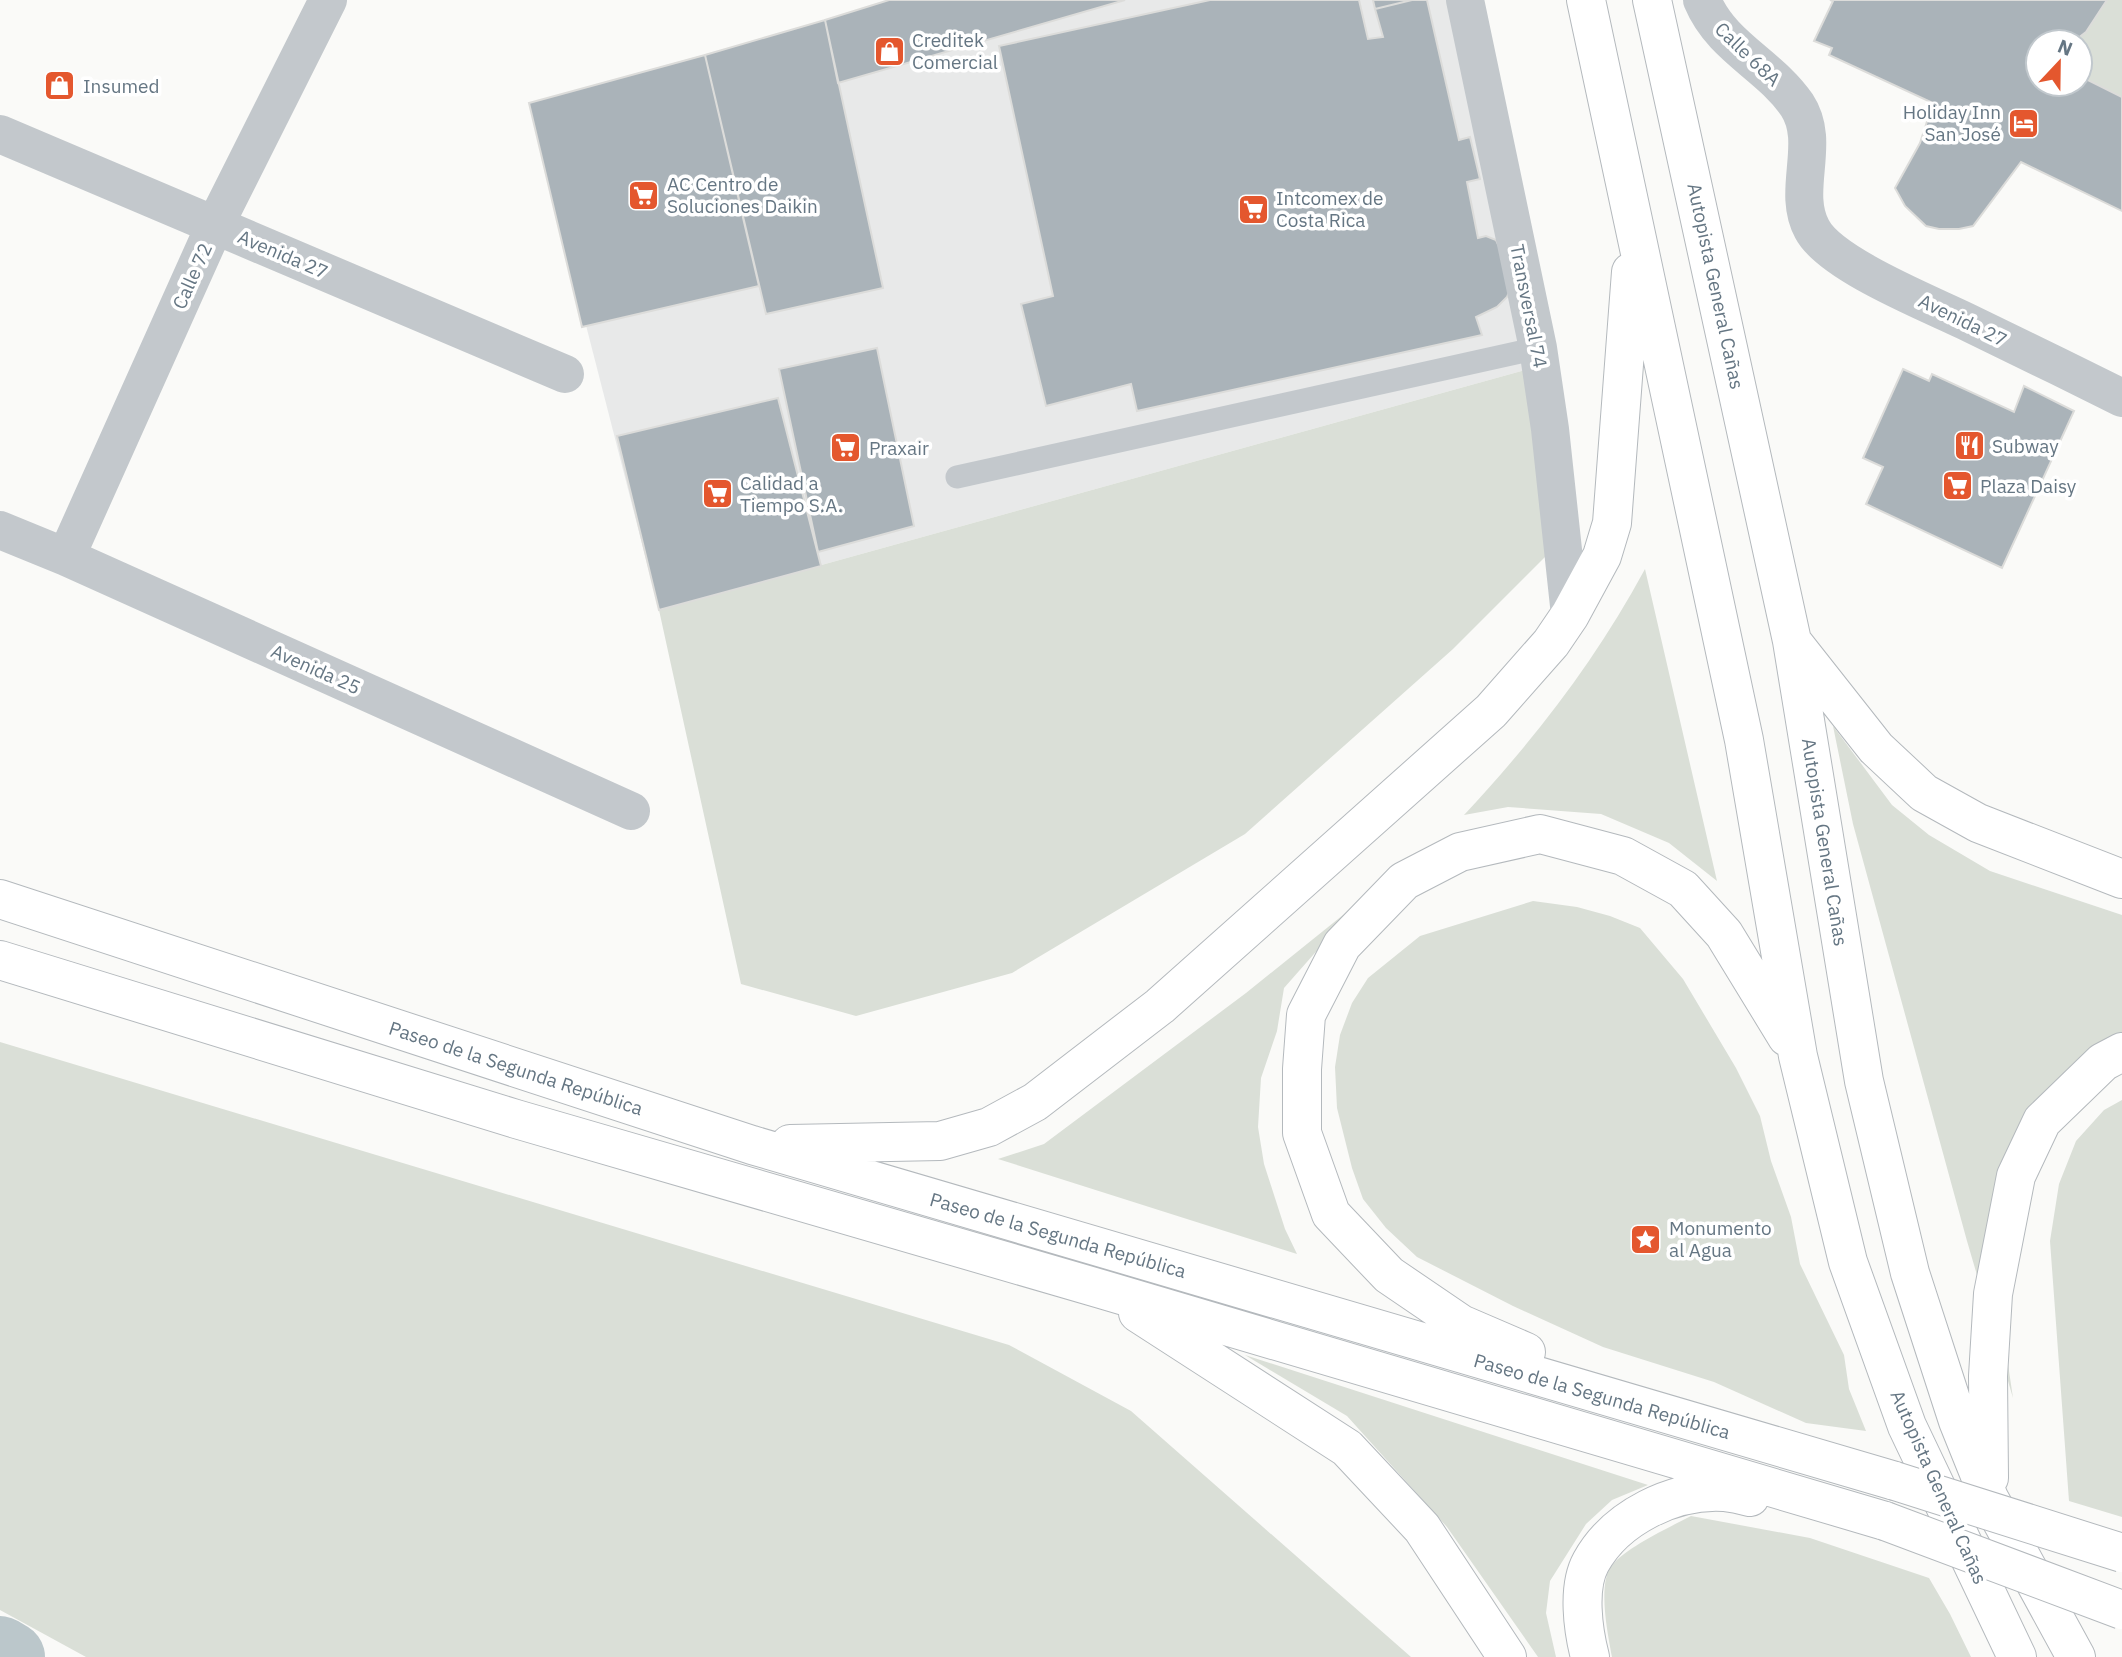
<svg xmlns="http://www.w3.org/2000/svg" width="2122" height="1657" font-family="'IBM Plex Sans',sans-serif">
<rect width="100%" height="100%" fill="#fafaf8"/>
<path fill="#e8e9e9" d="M 901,0 L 1449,0 L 1532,368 L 659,610 L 529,103 Z"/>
<path fill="#dadfd7" d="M 2107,0 L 2122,0 L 2122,97 L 2080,76 L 2080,42 L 2073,42 Z
M 1532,368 L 1554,548 L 1453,649 L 1245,834 L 1012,973 L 856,1016 L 741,984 L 659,610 Z
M 1645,569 L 1717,881 L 1669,843 L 1601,814 L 1508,807 L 1464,815 C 1534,740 1596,660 1645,569 Z
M 1833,726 L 1892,805 L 1929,835 L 1990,871 L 2122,915 L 2122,1037 L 2038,1130 L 2000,1310 L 2013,1398 L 1967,1241 L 1853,824 Z
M 1373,887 L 1284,988 L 1277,1031 L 1261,1078 L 1258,1127 L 1264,1164 L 1285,1229 L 1297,1254 L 998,1159 L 1044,1144 L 1246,993 L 1343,915 Z
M 1533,901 L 1577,907 L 1610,916 L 1640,928 L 1683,979 L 1736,1068 L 1760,1116 L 1771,1161 L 1791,1217 L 1800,1264 L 1844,1355 L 1849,1389 L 1866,1431 L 1806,1423 L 1714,1382 L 1603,1347 L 1513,1306 L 1417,1257 L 1386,1228 L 1363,1199 L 1352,1168 L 1337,1108 L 1335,1067 L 1340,1035 L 1352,1003 L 1368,978 L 1420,936 Z
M 0,1042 L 1009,1345 L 1131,1411 L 1411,1657 L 86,1657 L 0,1610 Z
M 2122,1100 L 2122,1517 L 2069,1501 L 2050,1241 L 2059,1184 L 2076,1141 L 2104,1110 Z
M 1245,1355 L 1648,1485 L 1612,1500 L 1586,1524 L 1550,1581 L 1546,1613 L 1556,1657 L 1538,1657 L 1447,1527 L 1347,1416 Z
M 1691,1516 L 1810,1538 L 1929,1578 L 1950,1614 L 1971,1657 L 1612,1657 C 1608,1635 1597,1583 1612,1565 C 1629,1546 1668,1528 1691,1516 Z"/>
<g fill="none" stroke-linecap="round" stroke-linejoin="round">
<path stroke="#bbc7cb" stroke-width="70" d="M 0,1651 L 10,1657"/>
</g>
<path fill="#aab3b9" stroke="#dcdcda" stroke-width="2" d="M 889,0 L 1125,0 L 838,83 L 825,20 Z
M 1210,0 L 1359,0 L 1368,39 L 1383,37 L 1375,9 L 1412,0 L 1427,0 L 1459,140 L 1470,137 L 1480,179 L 1467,182 L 1478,238 L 1486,236 L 1496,240 L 1514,279 L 1507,297 L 1497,307 L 1476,317 L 1482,335 L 1137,411 L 1131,384 L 1046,406 L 1021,304 L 1053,296 L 999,46 Z
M 1373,0 L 1412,0 L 1375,9 Z
M 1830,0 L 2107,0 L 2086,32 L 2073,42 L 2038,42 L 2038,84 L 2080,84 L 2080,76 L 2122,97 L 2122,211 L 2021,162 L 1973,226 L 1959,229 L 1939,229 L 1926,226 L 1905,206 L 1895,188 L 1920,143 L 1933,103 L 1829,55 L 1832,48 L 1814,41 L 1833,1 Z
M 825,20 L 883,288 L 766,314 L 705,55 Z
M 705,55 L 759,286 L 582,327 L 529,103 Z
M 877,348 L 914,526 L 818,552 L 779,369 Z
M 1903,369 L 1929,381 L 1932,374 L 2014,412 L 2024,386 L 2074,411 L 2002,568 L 1866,504 L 1883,467 L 1863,458 Z
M 778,398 L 821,566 L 659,610 L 617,436 Z"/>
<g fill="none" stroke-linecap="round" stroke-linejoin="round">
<defs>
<path id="highway" d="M 1586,0 L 1744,740 L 1798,1056 L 1848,1262 L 1907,1426 L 2017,1657
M 1652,0 L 1792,641 L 1864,1081 L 1910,1273 L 1958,1421 L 1989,1498 L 2076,1657
M 1794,644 L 1876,748 L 1924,793 L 1978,823 L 2122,879
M 0,899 L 752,1145 L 1895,1481
M 0,960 L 516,1119 L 1101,1289 L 1885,1521
M 790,1144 L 940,1141 L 989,1127 L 1035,1102 L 1160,1006 L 1491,711 L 1551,643 L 1570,615 L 1602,556 L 1612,523 L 1631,272
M 1138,1313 L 1347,1448 L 1422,1528 L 1507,1657
M 1526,1352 L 1461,1324 L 1389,1275 L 1331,1214 L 1302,1133 L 1302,1069 L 1306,1015 L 1342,945 L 1404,881 L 1460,852 L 1540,834 L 1623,856 L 1683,889 L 1724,934 L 1787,1037
M 1989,1478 L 1988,1376 L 1993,1294 L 2016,1176 L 2042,1121 L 2103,1062 L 2122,1052
M 1590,1657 C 1583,1630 1577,1587 1591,1562 C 1616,1517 1674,1489 1724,1492 C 1732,1493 1742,1495 1750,1497"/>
</defs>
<use href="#highway" stroke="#b4b9bd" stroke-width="40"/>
<path stroke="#c3c8cc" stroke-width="23" d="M 957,477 L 1538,348"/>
<path stroke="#c3c8cc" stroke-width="38" d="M 1465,0 L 1538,348 L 1550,429 L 1570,615
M 1702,0 C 1722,48 1769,64 1797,105 C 1822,143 1791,190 1812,229 C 1830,264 1928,303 1965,321 C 2017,346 2070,372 2122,398
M 0,134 L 565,374
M 0,530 L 66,557 L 631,811
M 66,557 L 215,225 L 328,0"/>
<use href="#highway" stroke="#fff" stroke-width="38"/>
<defs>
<path id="highway-bridge" d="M 1895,1481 L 2122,1553
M 1885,1521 L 2122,1610"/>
</defs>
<use href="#highway-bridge" stroke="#b4b9bd" stroke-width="40" stroke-linecap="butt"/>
<use href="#highway-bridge" stroke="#fff" stroke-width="38"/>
</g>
<defs>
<symbol id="shop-square" viewBox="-11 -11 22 22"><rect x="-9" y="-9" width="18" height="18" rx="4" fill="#e4572e" stroke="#fff"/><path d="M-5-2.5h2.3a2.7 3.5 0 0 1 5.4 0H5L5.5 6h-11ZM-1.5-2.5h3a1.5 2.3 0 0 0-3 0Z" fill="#fff"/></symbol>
<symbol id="hotel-square" viewBox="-11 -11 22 22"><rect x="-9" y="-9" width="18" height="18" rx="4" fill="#e4572e" stroke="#fff"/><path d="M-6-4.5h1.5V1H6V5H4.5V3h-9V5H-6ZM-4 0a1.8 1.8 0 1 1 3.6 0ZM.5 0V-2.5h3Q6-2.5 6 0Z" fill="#fff"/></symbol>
<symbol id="supermarket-square" viewBox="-11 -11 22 22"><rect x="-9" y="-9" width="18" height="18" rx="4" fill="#e4572e" stroke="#fff"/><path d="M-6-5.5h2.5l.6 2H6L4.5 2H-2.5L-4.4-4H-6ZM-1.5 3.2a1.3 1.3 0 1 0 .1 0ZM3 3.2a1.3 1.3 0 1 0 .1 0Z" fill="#fff"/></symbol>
<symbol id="restaurant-square" viewBox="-11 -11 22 22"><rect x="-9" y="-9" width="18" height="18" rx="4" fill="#e4572e" stroke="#fff"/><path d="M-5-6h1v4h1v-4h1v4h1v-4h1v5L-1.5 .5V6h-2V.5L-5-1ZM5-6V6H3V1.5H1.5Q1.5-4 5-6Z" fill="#fff"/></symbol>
<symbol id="sight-square" viewBox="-11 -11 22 22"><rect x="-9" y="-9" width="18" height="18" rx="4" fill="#e4572e" stroke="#fff"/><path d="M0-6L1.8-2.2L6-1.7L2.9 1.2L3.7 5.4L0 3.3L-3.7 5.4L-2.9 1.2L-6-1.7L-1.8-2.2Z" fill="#fff"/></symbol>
</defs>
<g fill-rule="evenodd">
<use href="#shop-square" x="872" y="34" width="35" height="35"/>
<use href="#shop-square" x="42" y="68" width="35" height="35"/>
<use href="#hotel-square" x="2006" y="106" width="35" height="35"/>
<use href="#supermarket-square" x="626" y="178" width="35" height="35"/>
<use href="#supermarket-square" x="1236" y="192" width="35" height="35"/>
<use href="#restaurant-square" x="1952" y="428" width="35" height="35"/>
<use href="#supermarket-square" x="828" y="430" width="35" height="35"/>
<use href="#supermarket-square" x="1940" y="468" width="35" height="35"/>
<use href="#supermarket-square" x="700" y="476" width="35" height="35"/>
<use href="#sight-square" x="1628" y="1222" width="35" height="35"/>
</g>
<g text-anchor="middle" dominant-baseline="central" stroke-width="7" stroke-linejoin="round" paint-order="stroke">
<g font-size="19" fill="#657683" stroke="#fff" text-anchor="start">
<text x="912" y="40">Creditek<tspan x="912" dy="22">Comercial</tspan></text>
<text x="83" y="86">Insumed</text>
<text x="2001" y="112" text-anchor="end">Holiday Inn<tspan x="2001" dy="22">San José</tspan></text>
<text x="667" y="184">AC Centro de<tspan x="667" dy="22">Soluciones Daikin</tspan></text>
<text x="1276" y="198">Intcomex de<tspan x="1276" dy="22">Costa Rica</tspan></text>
<text x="1992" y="446">Subway</text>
<text x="869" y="448">Praxair</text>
<text x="740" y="483">Calidad a<tspan x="740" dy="22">Tiempo S.A.</tspan></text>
<text x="1980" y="486">Plaza Daisy</text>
<text x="1669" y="1228">Monumento<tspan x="1669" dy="22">al Agua</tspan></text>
</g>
<g font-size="19" fill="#657683" stroke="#fff">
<text transform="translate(1748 54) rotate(44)">Calle 68A</text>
<text transform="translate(283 254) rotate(23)">Avenida 27</text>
<text transform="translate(192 276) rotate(-66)">Calle 72</text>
<text transform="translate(1716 286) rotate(78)">Autopista General Cañas</text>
<text transform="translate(1529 306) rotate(79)">Transversal 74</text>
<text transform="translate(1963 320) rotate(26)">Avenida 27</text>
<text transform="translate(316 669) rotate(24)">Avenida 25</text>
<text transform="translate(1825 842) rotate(81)">Autopista General Cañas</text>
<text transform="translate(516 1068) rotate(18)">Paseo de la Segunda República</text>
<text transform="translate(1058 1235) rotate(16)">Paseo de la Segunda República</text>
<text transform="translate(1602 1396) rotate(16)">Paseo de la Segunda República</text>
<text transform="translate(1939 1487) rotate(66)">Autopista General Cañas</text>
</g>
</g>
<g transform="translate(2059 63) rotate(22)"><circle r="33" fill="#ffffff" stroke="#c1c8cd" stroke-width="2"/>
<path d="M0-5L12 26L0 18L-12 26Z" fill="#e4572e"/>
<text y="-10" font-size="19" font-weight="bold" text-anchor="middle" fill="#657683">N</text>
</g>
</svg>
